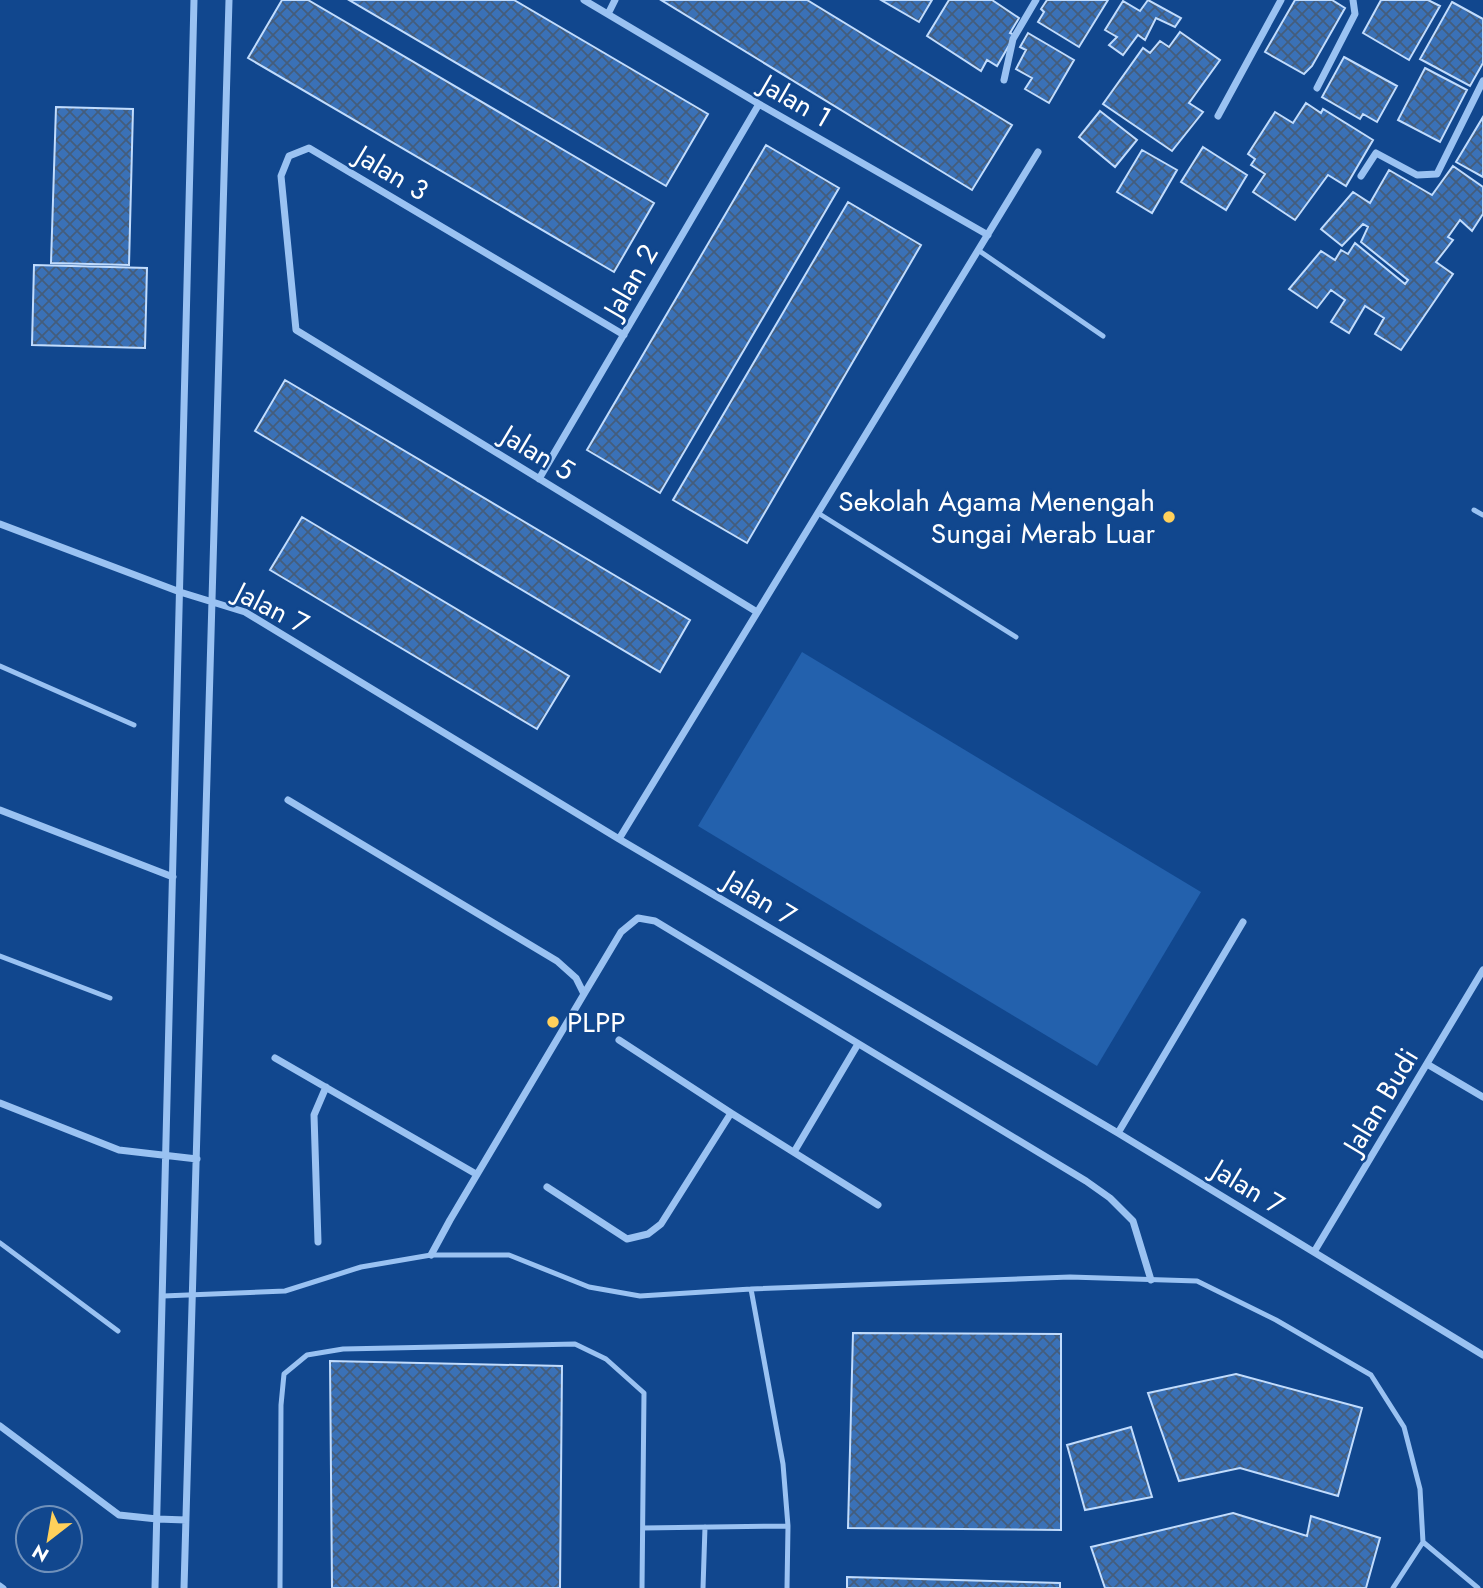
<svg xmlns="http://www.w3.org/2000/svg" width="1483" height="1588" font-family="Jost,sans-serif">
<defs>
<pattern id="building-cross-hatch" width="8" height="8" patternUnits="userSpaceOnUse" patternTransform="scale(1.75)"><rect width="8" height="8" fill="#3a71b7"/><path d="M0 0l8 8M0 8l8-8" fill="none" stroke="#445d7c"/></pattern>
</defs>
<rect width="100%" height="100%" fill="#11478e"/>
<path fill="#2361ad" d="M 802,652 L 1201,892 L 1097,1066 L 698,826 Z"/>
<path fill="url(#building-cross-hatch)" stroke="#c1dcfd" stroke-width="2" d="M 282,0 L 308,0 L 654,203 L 614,272 L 248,58 Z
M 349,0 L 514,0 L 708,114 L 666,186 Z
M 661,0 L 807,0 L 1012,125 L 972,190 Z
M 881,0 L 932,0 L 919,22 Z
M 949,0 L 992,0 L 1019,18 L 1010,33 L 1015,35 L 997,66 L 987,60 L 981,71 L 927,36 Z
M 1047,0 L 1108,0 L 1079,47 L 1038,22 L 1044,12 L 1041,9 Z
M 1148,0 L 1181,18 L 1175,27 L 1156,18 L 1145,40 L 1138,35 L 1123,55 L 1109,45 L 1117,37 L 1105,30 L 1123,1 L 1140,11 Z
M 1295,0 L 1332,0 L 1345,8 L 1312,66 L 1304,74 L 1265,52 Z
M 1381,0 L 1428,0 L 1440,6 L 1409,60 L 1363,33 Z
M 1452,2 L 1483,19 L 1483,63 L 1470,86 L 1420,59 Z
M 1180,32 L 1220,60 L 1189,103 L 1203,112 L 1172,151 L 1103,104 L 1143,48 L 1150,53 L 1160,41 L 1169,47 Z
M 1028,33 L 1074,60 L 1049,103 L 1025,89 L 1032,78 L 1016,69 L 1026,50 L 1020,47 Z
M 1344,57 L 1397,86 L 1377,122 L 1363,114 L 1360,119 L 1322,97 Z
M 1425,68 L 1467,90 L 1440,142 L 1398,120 Z
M 1306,103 L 1321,113 L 1323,109 L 1373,140 L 1346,186 L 1328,175 L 1295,220 L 1253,192 L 1265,174 L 1251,165 L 1255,159 L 1248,154 L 1275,112 L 1293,123 Z
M 56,107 L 133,109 L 129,265 L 51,263 Z
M 1100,111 L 1137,140 L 1115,167 L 1079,137 Z
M 1483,117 L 1483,177 L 1456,162 Z
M 766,145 L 839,188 L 660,493 L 587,450 Z
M 1203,147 L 1247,175 L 1226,210 L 1181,182 Z
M 1142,150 L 1177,170 L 1152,213 L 1117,192 Z
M 1453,166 L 1483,187 L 1483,214 L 1472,231 L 1460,220 L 1448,237 L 1453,240 L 1436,262 L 1453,274 L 1401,350 L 1375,334 L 1384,318 L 1365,306 L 1349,333 L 1331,322 L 1345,300 L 1331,290 L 1317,308 L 1289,289 L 1321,251 L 1335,260 L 1341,250 L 1348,254 L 1355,243 L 1405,284 L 1408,280 L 1361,242 L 1368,227 L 1363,224 L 1342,246 L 1321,229 L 1353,192 L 1370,203 L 1389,170 L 1432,195 Z
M 848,202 L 921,245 L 747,543 L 673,500 Z
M 34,265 L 147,268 L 145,348 L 32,345 Z
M 285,380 L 690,620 L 660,672 L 255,431 Z
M 302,517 L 569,676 L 537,729 L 270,570 Z
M 853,1333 L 1061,1334 L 1061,1530 L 848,1528 Z
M 330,1361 L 562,1366 L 560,1588 L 332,1588 Z
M 1236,1374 L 1362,1408 L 1338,1496 L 1240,1468 L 1179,1481 L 1148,1393 Z
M 1131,1427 L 1152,1497 L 1085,1510 L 1067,1445 Z
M 1233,1513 L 1307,1536 L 1311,1516 L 1380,1538 L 1366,1588 L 1105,1588 L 1091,1547 Z
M 847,1577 L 1060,1583 L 1060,1588 L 847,1588 Z"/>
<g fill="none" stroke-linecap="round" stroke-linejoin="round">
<path stroke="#9ac2f2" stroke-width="5" d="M 978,250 L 1103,336
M 1474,510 L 1483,515
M 818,513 L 1016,637
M 0,666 L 134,725
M 0,956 L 110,998
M 0,1243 L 118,1331
M 751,1289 L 783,1464 L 788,1526 L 787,1588
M 163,1296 L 285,1291 L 361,1267 L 431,1255 L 509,1255 L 589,1287 L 640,1296 L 751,1289 L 1070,1277 L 1197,1281 L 1276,1320 L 1371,1375 L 1404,1427 L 1420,1489 L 1423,1542 L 1478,1588
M 643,1528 L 788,1526
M 0,1585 L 4,1588
M 280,1588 L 281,1405 L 284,1374 L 307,1355 L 343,1349 L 575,1344 L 606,1359 L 644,1393 L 642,1588
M 703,1588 L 705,1527
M 1393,1588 L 1423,1542"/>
<path stroke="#9ac2f2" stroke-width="7" d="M 584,0 L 759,104 L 988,235
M 608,14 L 615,0
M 1004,80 L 1013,39 L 1036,0
M 1317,88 L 1355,14 L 1353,0
M 1218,116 L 1281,0
M 1361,176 L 1376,153 L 1417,175 L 1437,174 L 1483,81
M 624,335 L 309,148 L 289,156 L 281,176 L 296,330 L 757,612
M 539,479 L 759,104
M 0,524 L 180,592 L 245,612 L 619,839 L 1118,1133 L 1483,1355
M 288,800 L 557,961 L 576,978 L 584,994 L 450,1220 L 431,1255
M 0,810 L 173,877
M 619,839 L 1038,152
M 584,994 L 621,932 L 638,918 L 655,921 L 1086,1181 L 1110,1198 L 1133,1221 L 1151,1280
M 275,1058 L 476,1174
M 1427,1064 L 1483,1097
M 0,1103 L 119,1150 L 197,1159
M 731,1113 L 878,1205
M 1118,1133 L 1243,922
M 794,1152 L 858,1044
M 547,1187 L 627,1239 L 648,1234 L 661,1224 L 731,1113 L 619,1040
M 318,1242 L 314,1115 L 326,1087
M 1314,1252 L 1483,970
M 0,1426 L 119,1515 L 157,1519 L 186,1520
M 155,1588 L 194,0
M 184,1588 L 229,0"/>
</g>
<g fill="#ffd05b" stroke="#11478e" stroke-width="2.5">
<circle cx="1169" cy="517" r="7"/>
<circle cx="553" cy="1022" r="7"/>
</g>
<g text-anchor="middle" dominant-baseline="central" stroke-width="5" stroke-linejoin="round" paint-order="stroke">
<g font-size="28" fill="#fff" stroke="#11478e">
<text transform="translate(796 101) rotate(30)">Jalan 1</text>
<text transform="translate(392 173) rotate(31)">Jalan 3</text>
<text transform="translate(631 281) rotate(-60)">Jalan 2</text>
<text transform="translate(538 453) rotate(31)">Jalan 5</text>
<text transform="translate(272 608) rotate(27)">Jalan 7</text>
<text transform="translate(760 898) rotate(31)">Jalan 7</text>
<text transform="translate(1381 1101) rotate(-59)">Jalan Budi</text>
<text transform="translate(1248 1187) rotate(31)">Jalan 7</text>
</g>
<g font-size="28" fill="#fff" stroke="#11478e" text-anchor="end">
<text x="1155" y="501">Sekolah Agama Menengah<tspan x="1155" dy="32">Sungai Merab Luar</tspan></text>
<text x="567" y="1022" text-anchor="start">PLPP</text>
</g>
</g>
<g transform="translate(49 1539) rotate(211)"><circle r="33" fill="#11478e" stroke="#7091bb" stroke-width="2"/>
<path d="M0-5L12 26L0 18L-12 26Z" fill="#ffd05b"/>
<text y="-10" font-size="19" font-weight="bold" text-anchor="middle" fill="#ffffff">N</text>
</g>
</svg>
